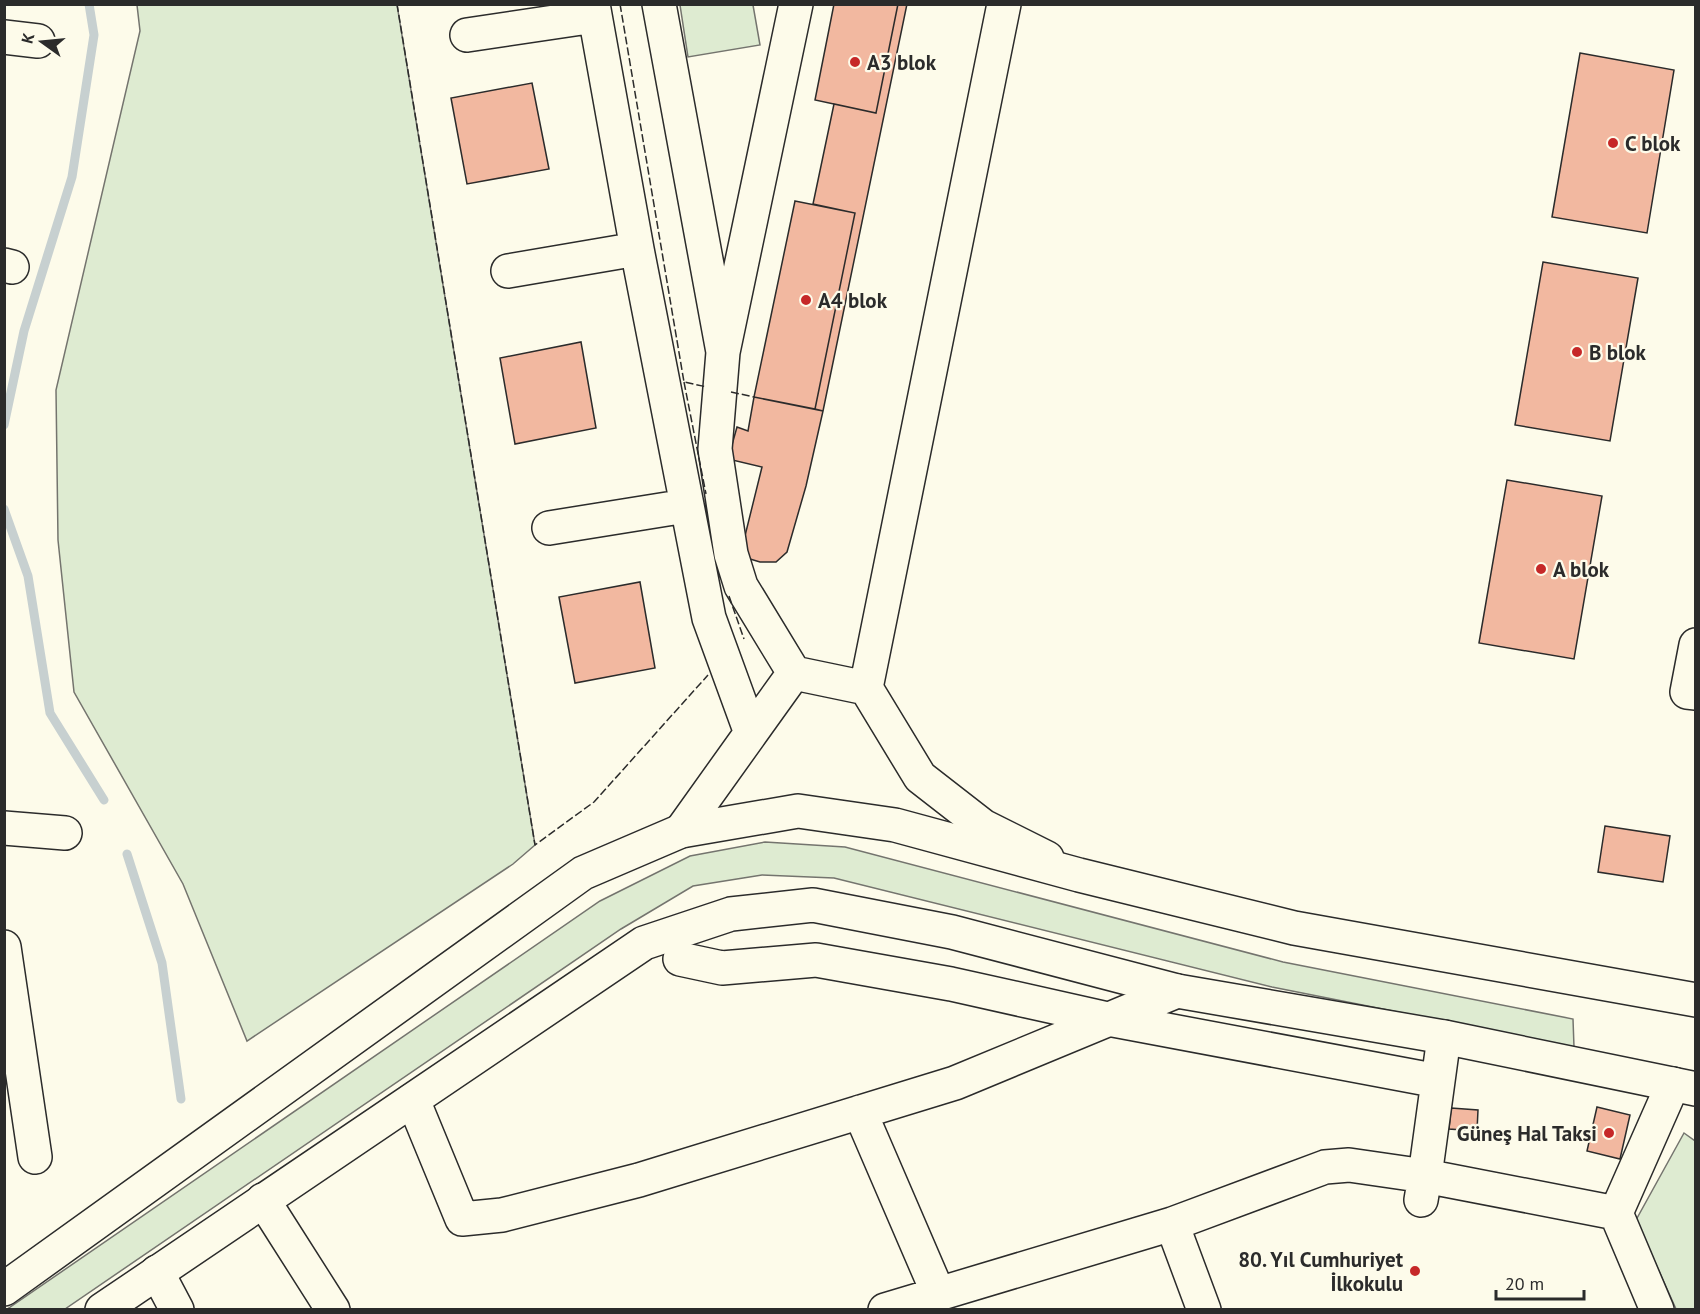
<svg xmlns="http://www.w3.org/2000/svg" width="1700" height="1314" font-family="'PT Sans',sans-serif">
<rect width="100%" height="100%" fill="#fdfbea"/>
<path fill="#deebd1" stroke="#74746e" stroke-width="1.5" d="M 137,5 L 397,5 L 535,845 L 513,864 L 247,1041 L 183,884 L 74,692 L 58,540 L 56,390 L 140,31 Z
M 680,5 L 753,5 L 760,45 L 688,57 Z
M 765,842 L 845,847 L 1283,962 L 1573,1019 L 1574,1047 L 1272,987 L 834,878 L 762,875 L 693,886 L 621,929 L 65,1309 L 6,1310 L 600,901 L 690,856 Z
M 1684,1133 L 1695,1141 L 1695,1309 L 1676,1309 L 1636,1220 Z"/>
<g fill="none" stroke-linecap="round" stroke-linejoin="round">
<path stroke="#c7d0d0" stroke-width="9" d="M 4,425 L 24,331 L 72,177 L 94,35 L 89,4
M 4,509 L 28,576 L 50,713 L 104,800
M 127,854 L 162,963 L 181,1099"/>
</g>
<path fill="#f2b8a0" stroke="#2b2b2b" stroke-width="1.5" d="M 834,4 L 898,4 L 876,113 L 815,100 Z
M 898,4 L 907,4 L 823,411 L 815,409 L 855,213 L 813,204 L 834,104 L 876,113 Z
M 1580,53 L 1674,70 L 1647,233 L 1552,217 Z
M 532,83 L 549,169 L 467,184 L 451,98 Z
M 795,201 L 855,213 L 815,409 L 754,397 Z
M 1543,262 L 1638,278 L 1610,441 L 1515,425 Z
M 581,342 L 596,428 L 515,444 L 500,358 Z
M 754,397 L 823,411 L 806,486 L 787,552 L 776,562 L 760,562 L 740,556 L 762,467 L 728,459 L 737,427 L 748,431 Z
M 1507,480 L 1602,496 L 1574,659 L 1479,643 Z
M 640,582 L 655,668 L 575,683 L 559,597 Z
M 1605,826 L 1670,836 L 1663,882 L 1598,872 Z
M 1597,1107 L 1630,1115 L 1620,1159 L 1587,1151 Z
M 1451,1108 L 1478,1110 L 1477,1131 L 1449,1129 Z"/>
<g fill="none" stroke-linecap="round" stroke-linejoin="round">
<defs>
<path id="minor" d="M 593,4 L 637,249 L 709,618 L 751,733 L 681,831
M 659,4 L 723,352 L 796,4
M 1004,4 L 866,688 L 920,777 L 983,826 L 1047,858
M 467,35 L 595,16
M 4,37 L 38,41
M 4,265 L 12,267
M 508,271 L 637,249
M 723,352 L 715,449 L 731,554 L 741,586 L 794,673
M 549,528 L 686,506
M 1696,645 L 1687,692 L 1696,693
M 751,733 L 794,673 L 866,688
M 4,828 L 65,833
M 4,947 L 35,1157
M 680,959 L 722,968 L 816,960 L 951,984 L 1108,1019 L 1438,1081
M 413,1100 L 462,1219 L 502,1215 L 639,1180 L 955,1083 L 1177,991
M 860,1112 L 938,1293
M 263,1200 L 333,1310
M 1421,1200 L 1425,1176 L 1616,1213
M 1172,1224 L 1204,1310
M 157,1272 L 177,1310
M 885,1310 L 1172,1224 L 1325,1167 L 1349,1165 L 1425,1176 L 1444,1037
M 1657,1310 L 1616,1213 L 1673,1084"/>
<path id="major" d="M 4,1289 L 583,873 L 681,831 L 798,811 L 895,825 L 1079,875 L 1294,928 L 1696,1000
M 102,1310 L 644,943 L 731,914 L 813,905 L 952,932 L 1177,991 L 1444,1037 L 1696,1089"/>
</defs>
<use href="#minor" stroke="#2b2b2b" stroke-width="36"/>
<use href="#major" stroke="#2b2b2b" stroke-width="36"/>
<use href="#minor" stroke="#fdfbea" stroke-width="33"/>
<use href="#major" stroke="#fdfbea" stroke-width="33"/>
<path stroke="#2b2b2b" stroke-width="1.5" stroke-dasharray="8 3" stroke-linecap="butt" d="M 397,4 L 535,845 L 594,802 L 708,675
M 620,4 L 684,382 L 707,387
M 684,382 L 706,494
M 731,392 L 754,397
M 729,596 L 744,639"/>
</g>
<g fill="#c62828" stroke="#fdfbea" stroke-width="2">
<circle cx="855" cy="62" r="6"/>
<circle cx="1613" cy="143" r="6"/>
<circle cx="806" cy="300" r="6"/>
<circle cx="1577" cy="352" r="6"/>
<circle cx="1541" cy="569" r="6"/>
<circle cx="1609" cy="1133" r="6"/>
<circle cx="1415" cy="1271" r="6"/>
</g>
<g text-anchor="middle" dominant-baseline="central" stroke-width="4.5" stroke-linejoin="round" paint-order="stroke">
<g font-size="21" font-weight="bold" fill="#2b2b2b" stroke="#fdfbea" text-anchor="start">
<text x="867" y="62">A3 blok</text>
<text x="1625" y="143">C blok</text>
<text x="818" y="300">A4 blok</text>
<text x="1589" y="352">B blok</text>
<text x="1553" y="569">A blok</text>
<text x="1597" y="1133" text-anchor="end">Güneş Hal Taksi</text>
<text x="1403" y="1259" text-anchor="end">80. Yıl Cumhuriyet<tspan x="1403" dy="24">İlkokulu</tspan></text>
</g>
</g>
<rect width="1700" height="1314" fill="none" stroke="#2b2b2b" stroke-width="12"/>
<g transform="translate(42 42) rotate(285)" stroke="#fdfbea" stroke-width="4.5" paint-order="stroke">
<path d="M0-4.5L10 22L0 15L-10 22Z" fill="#2b2b2b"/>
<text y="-9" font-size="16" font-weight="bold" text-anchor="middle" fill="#2b2b2b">K</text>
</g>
<path d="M1496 1290v9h88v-9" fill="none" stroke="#2b2b2b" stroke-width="3"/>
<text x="1505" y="1290" font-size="18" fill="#2b2b2b" stroke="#fdfbea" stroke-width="4.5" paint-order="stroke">20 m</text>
</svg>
